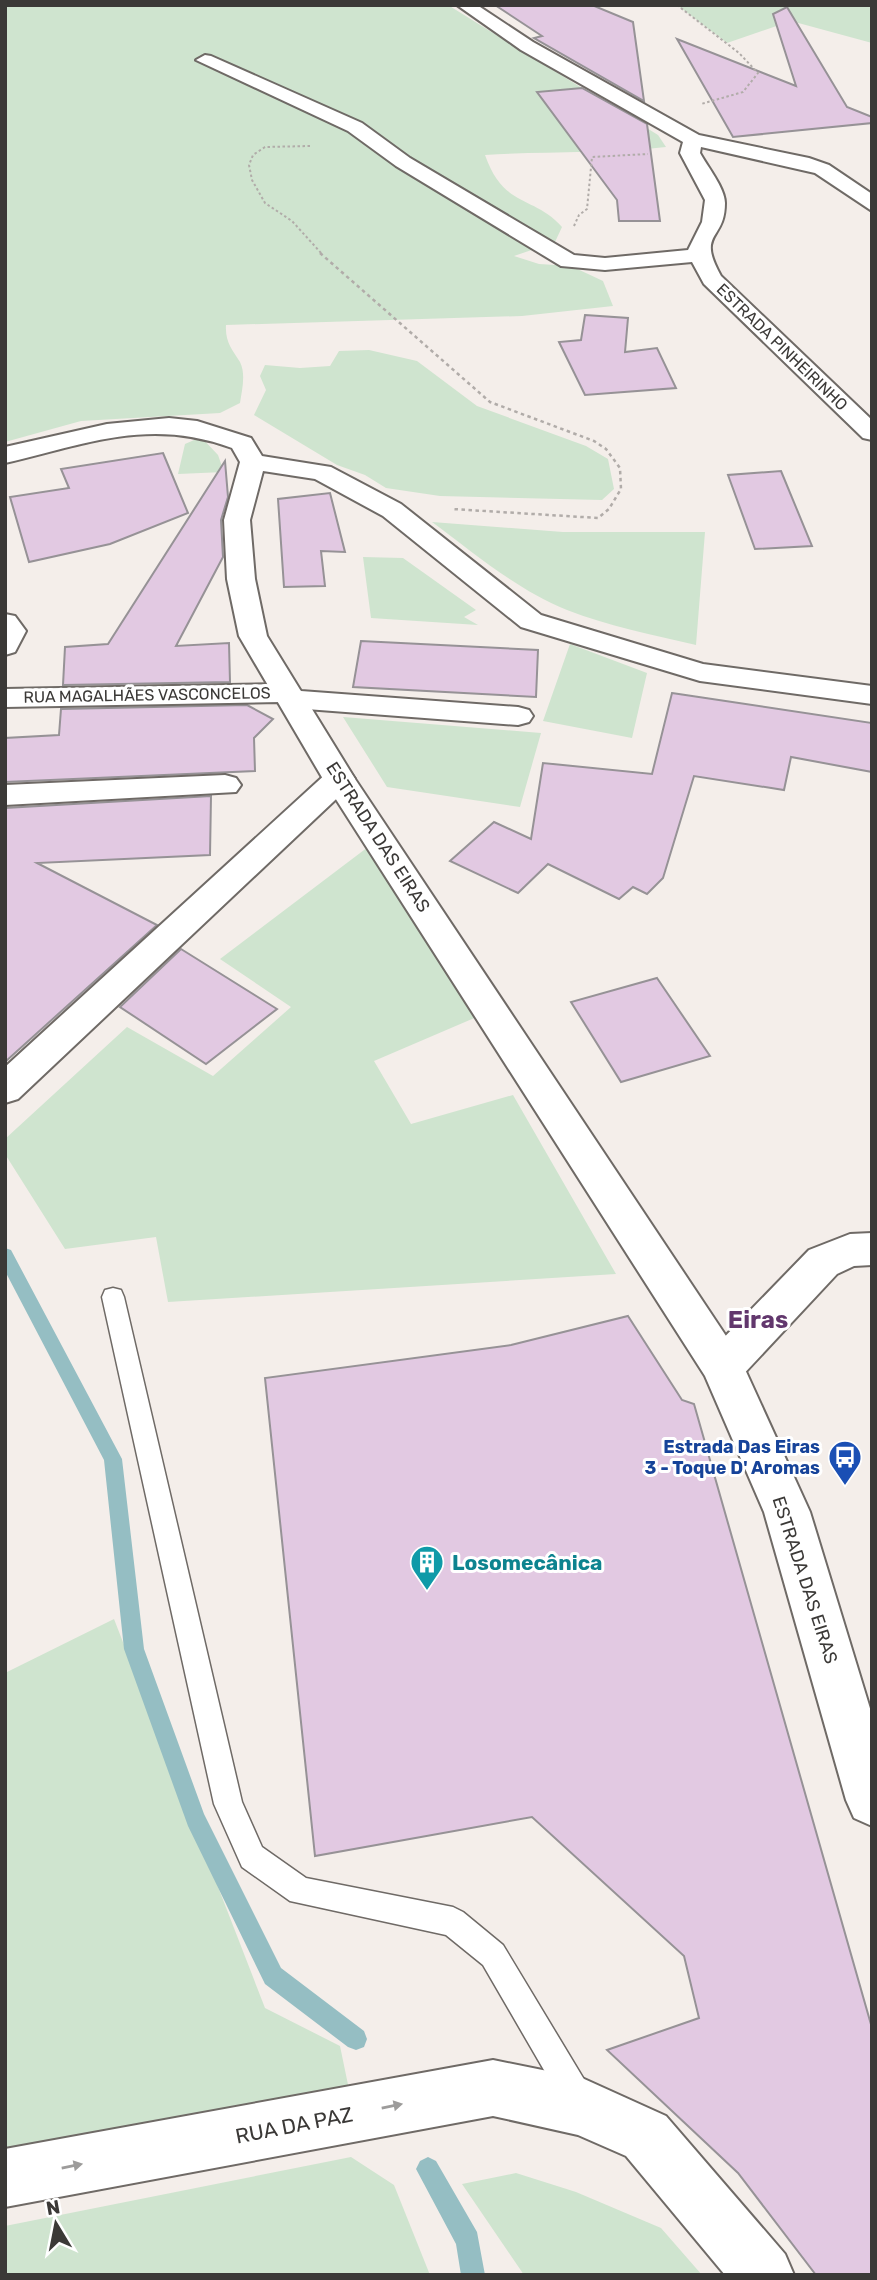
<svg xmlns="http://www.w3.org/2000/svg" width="877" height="2280" font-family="Rubik,sans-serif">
<rect width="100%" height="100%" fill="#f4eeea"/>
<path fill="#cfe4cf" d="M 5,5 L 448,5 L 658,135 L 666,147 C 606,154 545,151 485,155 C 504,209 534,195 562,227 L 555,242 L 514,256 L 539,264 L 571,266 L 603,281 L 613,306 L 522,316 L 226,325 C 225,342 232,349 240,362 C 246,374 242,390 240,403 L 220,413 L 81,421 L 5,442 Z
M 677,5 L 872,5 L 872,43 L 791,21 L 727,43 Z
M 369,350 L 417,361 L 477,406 L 586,446 L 608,459 L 614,489 L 602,500 L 440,496 L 386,488 L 365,475 L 337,465 L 254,415 L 266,390 L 260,376 L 265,365 L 300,368 L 330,366 L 339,351 Z
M 201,437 L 218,455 L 224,472 L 178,474 L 185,444 Z
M 432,522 L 563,532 L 705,532 L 696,645 C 653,635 608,626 567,610 C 517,590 474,553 432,522 Z
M 363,557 L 403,558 L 476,610 L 464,617 L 478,625 L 371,618 Z
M 570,644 L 647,673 L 632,738 L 543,721 Z
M 343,717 L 541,733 L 520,807 L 387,787 Z
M 368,847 L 486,1013 L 374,1061 L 411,1124 L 513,1095 L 616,1274 L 168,1302 L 156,1237 L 65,1249 L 5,1154 L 5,1139 L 127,1027 L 213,1076 L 291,1007 L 220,959 Z
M 114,1619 L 265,2008 L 340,2046 L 352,2104 L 5,2173 L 5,1673 Z
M 351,2157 L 394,2185 L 430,2275 L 5,2275 L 5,2226 Z
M 516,2173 L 576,2192 L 661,2228 L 702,2275 L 524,2275 L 462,2184 Z"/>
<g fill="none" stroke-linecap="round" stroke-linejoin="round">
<path fill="#95bec3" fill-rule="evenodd" d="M 5,1248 L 11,1250 L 122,1459 L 144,1649 L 204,1814 L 281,1968 L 364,2031 L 367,2039 L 364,2047 L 356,2050 L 348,2047 L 265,1984 L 188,1826 L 124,1649 L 104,1460 L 5,1271 Z
M 428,2157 L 436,2161 L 477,2232 L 485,2275 L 461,2275 L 456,2244 L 416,2169 L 420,2161 Z"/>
</g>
<path fill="#e2c9e2" stroke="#969296" stroke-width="2" d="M 495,5 L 592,5 L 633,22 L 644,101 L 534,38 L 542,36 Z
M 787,7 L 847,107 L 872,117 L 872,123 L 733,137 L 677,39 L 796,86 L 773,14 Z
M 582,88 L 647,124 L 660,221 L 619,221 L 617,200 L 537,92 Z
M 585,315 L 628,318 L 625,352 L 657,348 L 676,388 L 585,395 L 559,342 L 581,340 Z
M 163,453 L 188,513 L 110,544 L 29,562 L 10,497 L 69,488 L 61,469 Z
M 225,461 L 228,497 L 221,520 L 223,557 L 176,646 L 229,643 L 230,682 L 63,685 L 65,647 L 108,644 Z
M 781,471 L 812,546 L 755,549 L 728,475 Z
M 330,493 L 345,552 L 321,551 L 325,586 L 284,587 L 278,499 Z
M 361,641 L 538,650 L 536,697 L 353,687 Z
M 672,693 L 872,723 L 872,772 L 791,757 L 784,790 L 694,776 L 663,878 L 647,894 L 633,887 L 619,899 L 548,864 L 518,893 L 450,861 L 494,822 L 531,839 L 543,763 L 652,774 Z
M 247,705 L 273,719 L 254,738 L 255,771 L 5,782 L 5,738 L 59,735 L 61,709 Z
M 211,796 L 210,855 L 37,863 L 157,925 L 5,1062 L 5,808 Z
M 181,949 L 277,1009 L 206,1064 L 120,1007 Z
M 657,978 L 710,1056 L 621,1082 L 571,1002 Z
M 628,1316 L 682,1400 L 694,1404 L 872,2028 L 872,2275 L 816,2275 L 738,2173 L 607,2050 L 699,2018 L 684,1956 L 532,1817 L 315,1856 L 265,1378 L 511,1345 Z"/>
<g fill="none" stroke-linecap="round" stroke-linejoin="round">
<defs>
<path id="lane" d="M 113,1288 L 121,1290 L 124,1297 L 242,1802 L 262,1847 L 306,1878 L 453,1907 L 463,1912 L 503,1945 L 588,2086 L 593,2097 L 588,2108 L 577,2113 L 566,2108 L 483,1965 L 446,1935 L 290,1901 L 242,1867 L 214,1804 L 102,1297 L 105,1290 Z"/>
<path id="street" d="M 457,5 L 477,5 L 533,42 L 699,135 L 809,158 L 829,165 L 872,194 L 872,211 L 815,173 L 701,147 L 700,153 C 707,166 725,188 725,203 C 725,242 696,231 721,276 L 872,420 L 872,440 L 863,438 L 704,284 L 692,262 L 605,270 L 561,266 L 396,166 L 348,131 L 196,60 L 205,55 L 211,56 L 362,123 L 410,158 L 574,255 L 605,258 L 688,250 L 702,222 L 705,200 L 680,153 L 683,142 L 521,50 Z
M 5,614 L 15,616 L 26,631 L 15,652 L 5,655 Z
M 288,684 L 301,691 L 518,707 L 529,710 L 533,716 L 529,722 L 518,725 L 293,708 L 280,702 L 5,707 L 5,689 Z
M 339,769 L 350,772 L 355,779 L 350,786 L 18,1099 L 5,1103 L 5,1067 L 328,772 Z
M 225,775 L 236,778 L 241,785 L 236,792 L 5,805 L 5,785 Z
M 872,1233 L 872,1265 L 854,1266 L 837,1274 L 738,1380 L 723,1385 L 708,1380 L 702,1367 L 708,1354 L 809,1250 L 850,1234 Z
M 493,2060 L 582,2078 L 666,2116 L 785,2254 L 794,2275 L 725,2275 L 626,2156 L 578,2135 L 493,2116 L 5,2207 L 5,2149 Z"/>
<path id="secondary" d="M 169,418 L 197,421 L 251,438 L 262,456 L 331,467 L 401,504 L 541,615 L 703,664 L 872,686 L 872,704 L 700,681 L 521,627 L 383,516 L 315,479 L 263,471 L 250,520 L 255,579 L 267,636 L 355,779 L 738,1354 L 810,1512 L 872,1715 L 872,1826 L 854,1818 L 846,1800 L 764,1512 L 705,1376 L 323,779 L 239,636 L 227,579 L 224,520 L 240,462 L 232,448 C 150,417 86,444 5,463 L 5,447 L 107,424 Z"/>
</defs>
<use href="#lane" stroke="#6f6a66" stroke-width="3"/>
<use href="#street" stroke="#6f6a66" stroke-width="4"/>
<use href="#secondary" stroke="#6f6a66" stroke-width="4"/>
<path stroke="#b1aca9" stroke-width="2" stroke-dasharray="2.5 2.5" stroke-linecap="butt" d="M 677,5 L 739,53 L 758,73 L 743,92 L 701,104
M 310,146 L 265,147 L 253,155 L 249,165 L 252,180 L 265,203 L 292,221 L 322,254
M 574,226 L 579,215 L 587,209 L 592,157 L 648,154"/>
<path stroke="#b1aca9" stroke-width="2.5" stroke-dasharray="3.5 3.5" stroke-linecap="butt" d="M 320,253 L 490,402 L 594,441 L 606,449 L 620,468 L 621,489 L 609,509 L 598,518 L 452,509"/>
<use href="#lane" fill="#fff" fill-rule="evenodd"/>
<use href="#street" fill="#fff" fill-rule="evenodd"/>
<use href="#secondary" fill="#fff" fill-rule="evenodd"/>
</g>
<defs><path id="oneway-solid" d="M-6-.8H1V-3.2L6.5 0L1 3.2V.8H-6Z" transform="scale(1.75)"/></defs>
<g fill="#9d9c9b">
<use href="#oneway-solid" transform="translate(392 2106) rotate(-11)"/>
<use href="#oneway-solid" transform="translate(72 2166) rotate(-11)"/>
</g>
<defs>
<symbol id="bus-pin" viewBox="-11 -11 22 30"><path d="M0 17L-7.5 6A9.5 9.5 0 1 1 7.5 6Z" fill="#1a4fb4" stroke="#fff"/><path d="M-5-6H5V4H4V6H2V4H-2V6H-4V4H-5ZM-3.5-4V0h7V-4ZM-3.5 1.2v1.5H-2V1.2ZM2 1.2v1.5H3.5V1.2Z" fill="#fff"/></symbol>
<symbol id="building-pin" viewBox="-11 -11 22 30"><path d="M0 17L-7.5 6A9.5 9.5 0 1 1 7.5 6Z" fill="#0f9aa8" stroke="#fff"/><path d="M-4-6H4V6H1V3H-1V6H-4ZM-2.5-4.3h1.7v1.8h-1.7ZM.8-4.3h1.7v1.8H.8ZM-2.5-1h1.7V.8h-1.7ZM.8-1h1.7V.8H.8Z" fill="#fff"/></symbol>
</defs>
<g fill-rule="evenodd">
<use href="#bus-pin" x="826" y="1438" width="38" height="52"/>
<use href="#building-pin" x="408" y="1543" width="38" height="52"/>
</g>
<g text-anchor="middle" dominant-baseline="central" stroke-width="6" stroke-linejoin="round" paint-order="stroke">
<g font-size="16" fill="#3b3937" stroke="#fff">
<text transform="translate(782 347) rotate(44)">ESTRADA PINHEIRINHO</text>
<text transform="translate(147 695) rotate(-1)">RUA MAGALHÃES VASCONCELOS</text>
</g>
<g font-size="18" fill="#3b3937" stroke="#fff">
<text transform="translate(378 837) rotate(57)">ESTRADA DAS EIRAS</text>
<text transform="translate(805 1580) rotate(72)">ESTRADA DAS EIRAS</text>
</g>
<g font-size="18" font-weight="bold" fill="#164399" stroke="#fff" text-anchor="end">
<text x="820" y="1447">Estrada Das Eiras<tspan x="820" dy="21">3 - Toque D' Aromas</tspan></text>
</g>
<g font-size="21" font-weight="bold" fill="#0d838f" stroke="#fff" text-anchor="start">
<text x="452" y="1562">Losomecânica</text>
</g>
<g font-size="21" fill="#3b3937" stroke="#fff">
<text transform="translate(294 2125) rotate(-11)">RUA DA PAZ</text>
</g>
<g font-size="24" font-weight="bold" fill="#62376d" stroke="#fff">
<text x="758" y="1320">Eiras</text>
</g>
</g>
<rect width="877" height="2280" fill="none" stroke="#3b3937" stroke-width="14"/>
<g transform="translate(56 2224) rotate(350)" stroke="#ffffff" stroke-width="5" paint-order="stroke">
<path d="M0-5L12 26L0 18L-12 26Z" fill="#3b3937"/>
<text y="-10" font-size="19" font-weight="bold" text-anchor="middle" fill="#3b3937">N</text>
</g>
</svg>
